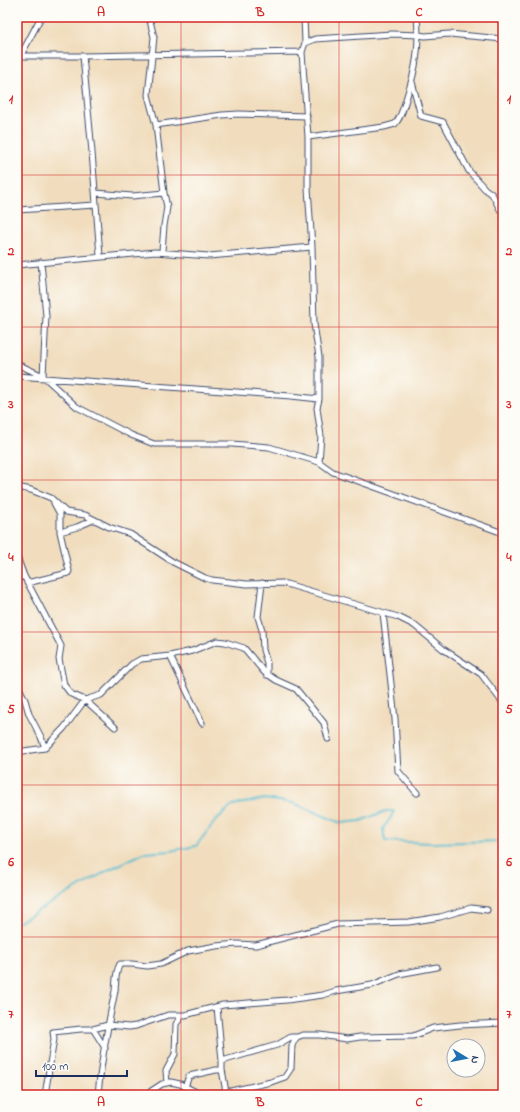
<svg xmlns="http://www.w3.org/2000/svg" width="520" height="1112" font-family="'Indie Flower',sans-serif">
<rect width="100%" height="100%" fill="#fdfcf7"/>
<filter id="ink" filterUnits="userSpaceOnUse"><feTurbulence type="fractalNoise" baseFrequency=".025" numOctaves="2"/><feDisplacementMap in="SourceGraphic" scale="8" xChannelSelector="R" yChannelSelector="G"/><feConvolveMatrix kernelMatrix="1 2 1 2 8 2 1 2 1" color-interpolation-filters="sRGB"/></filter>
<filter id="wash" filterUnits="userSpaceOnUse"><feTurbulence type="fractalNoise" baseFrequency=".012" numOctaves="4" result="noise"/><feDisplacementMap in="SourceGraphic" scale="16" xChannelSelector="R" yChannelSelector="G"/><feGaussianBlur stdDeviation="0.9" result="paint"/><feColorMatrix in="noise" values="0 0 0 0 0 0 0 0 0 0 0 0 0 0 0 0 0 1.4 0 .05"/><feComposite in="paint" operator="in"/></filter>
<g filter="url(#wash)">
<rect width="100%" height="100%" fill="#f1ddbd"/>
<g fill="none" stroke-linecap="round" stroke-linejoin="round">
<path stroke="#54bcd1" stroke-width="2" d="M 17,923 L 110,869 L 144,853 L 170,851 L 196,846 L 216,820 L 233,805 L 265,799 L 293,803 L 341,823 L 360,821 L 386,811 L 394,811 L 390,819 L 383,828 L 385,841 L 431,843 L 503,841"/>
</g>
</g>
<g filter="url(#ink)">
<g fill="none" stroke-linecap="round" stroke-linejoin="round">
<defs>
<path id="street" d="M 149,17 L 154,37 L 148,95 L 156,125 L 164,193 L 167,207 L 164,226 L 162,251
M 304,17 L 305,43 L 302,52 L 308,137 L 308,188 L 312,247 L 314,324 L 319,357 L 319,399 L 317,408 L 321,436 L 319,462
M 305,43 L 315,39 L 392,34 L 419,35 L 425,36 L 449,34 L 503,39
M 21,55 L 41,17
M 17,56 L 83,56 L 302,52
M 83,56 L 92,152 L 100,256
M 412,82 L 421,116 L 443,122 L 469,171 L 485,189 L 492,194 L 503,215
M 156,125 L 222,115 L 239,114 L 307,116
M 308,137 L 384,127 L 395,124 C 402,116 404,106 407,96 C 416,69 420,46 417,17
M 96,193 L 132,196 L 164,193
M 17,210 L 96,205
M 41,262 L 46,316 L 43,376
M 17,265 L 155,252 L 209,256 L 312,247
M 17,364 L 43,376 L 77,407 L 131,435 L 154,444 L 232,444 L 269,447 L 319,462 L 333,472 L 503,533
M 17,376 L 291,396 L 319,399
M 17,487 L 31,490 L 51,498 L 66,512 L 85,515 L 109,527 L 130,534 L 173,562 L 205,578 L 212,580 L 247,584 L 283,583 L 398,617 L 414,625 L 443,649 L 481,674 L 503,703
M 60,532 L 77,527 L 93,520
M 17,557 L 24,576 L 61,646 L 59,659 L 64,685 L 71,694 L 85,700 L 115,727
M 17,579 L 24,576
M 27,583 L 68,573 L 69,571 L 60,532 L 60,514 L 54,503
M 262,583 L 258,617 L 262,630 L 263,650 L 267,663 L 267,675
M 383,613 L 395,719 L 398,771 L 417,793
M 170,656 L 202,723
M 17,683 L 25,700 L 29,714 L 41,737 L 45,748
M 17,752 L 45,748 L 64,728 L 85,700 L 101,695 L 132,664 L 141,659 L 170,656 L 192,651 L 217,641 L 225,642 L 244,648 L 264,672 L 276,680 L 296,689 L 324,723 L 328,739
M 217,1007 L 222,1061 L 222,1070 L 226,1092
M 93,1029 L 105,1048
M 222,1061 L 277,1045 L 291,1037 L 297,1037
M 167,1083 L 166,1071 L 175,1054 L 176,1024 L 179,1020 L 179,1015
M 185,1087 L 189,1076 L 216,1070 L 222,1070
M 45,1095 L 54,1039 L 53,1032 L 81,1029 L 93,1029 L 108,1025 L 129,1027 L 136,1026 L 168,1015 L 185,1015 L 223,1005 L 287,1000 L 323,995 L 336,991 L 372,985 L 399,974 L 437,967
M 98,1095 C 101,1060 108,1025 115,991 C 116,982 115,972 120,964 L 132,964 L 147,966 L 161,964 L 188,951 L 216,946 L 237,944 L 256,945 L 338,924 L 409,922 L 440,917 L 471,908 L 487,910
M 145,1095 L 162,1084 L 171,1082 L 180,1084 L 196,1092 L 216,1093 L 226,1092 L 271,1082 L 285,1077 L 291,1068 L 292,1046 L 294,1041 L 297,1037 L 303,1035 L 320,1035 L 347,1039 L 360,1037 L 413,1036 L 433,1028 L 460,1025 L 503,1023
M 188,1095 L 188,1088"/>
</defs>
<use href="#street" stroke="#3b496c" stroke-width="7"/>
<use href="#street" stroke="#fff" stroke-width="5"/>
</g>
</g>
<path fill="none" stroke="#d62828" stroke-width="1" stroke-opacity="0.55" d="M 181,17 L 181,1095M 339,17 L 339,1095M 17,175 L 503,175M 17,327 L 503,327M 17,480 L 503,480M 17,632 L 503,632M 17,785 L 503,785M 17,937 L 503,937"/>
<rect width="520" height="1112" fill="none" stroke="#fdfcf7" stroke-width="44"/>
<g transform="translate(466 1058) rotate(100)"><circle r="19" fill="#fdfcf7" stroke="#a3aaba"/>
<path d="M0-3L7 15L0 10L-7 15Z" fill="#1f6fb2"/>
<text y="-6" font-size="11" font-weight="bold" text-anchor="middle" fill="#1b2f5e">N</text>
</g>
<path d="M36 1070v6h91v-6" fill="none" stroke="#1b2f5e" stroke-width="2"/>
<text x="42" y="1070" font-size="12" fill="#1b2f5e" stroke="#fdfcf7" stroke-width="3" paint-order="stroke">100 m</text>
<rect x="22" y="22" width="476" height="1068" fill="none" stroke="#d62828" stroke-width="1.5"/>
<g font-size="13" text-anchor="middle" font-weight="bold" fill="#d62828">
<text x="101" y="16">A</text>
<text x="260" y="16">B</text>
<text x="419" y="16">C</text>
<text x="11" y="103">1</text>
<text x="509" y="103">1</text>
<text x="11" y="255">2</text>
<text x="509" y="255">2</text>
<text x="11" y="408">3</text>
<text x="509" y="408">3</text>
<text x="11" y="561">4</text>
<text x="509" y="561">4</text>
<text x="11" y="713">5</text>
<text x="509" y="713">5</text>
<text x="11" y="866">6</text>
<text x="509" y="866">6</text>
<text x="11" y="1018">7</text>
<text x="509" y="1018">7</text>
<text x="101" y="1106">A</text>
<text x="260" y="1106">B</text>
<text x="419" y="1106">C</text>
</g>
</svg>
